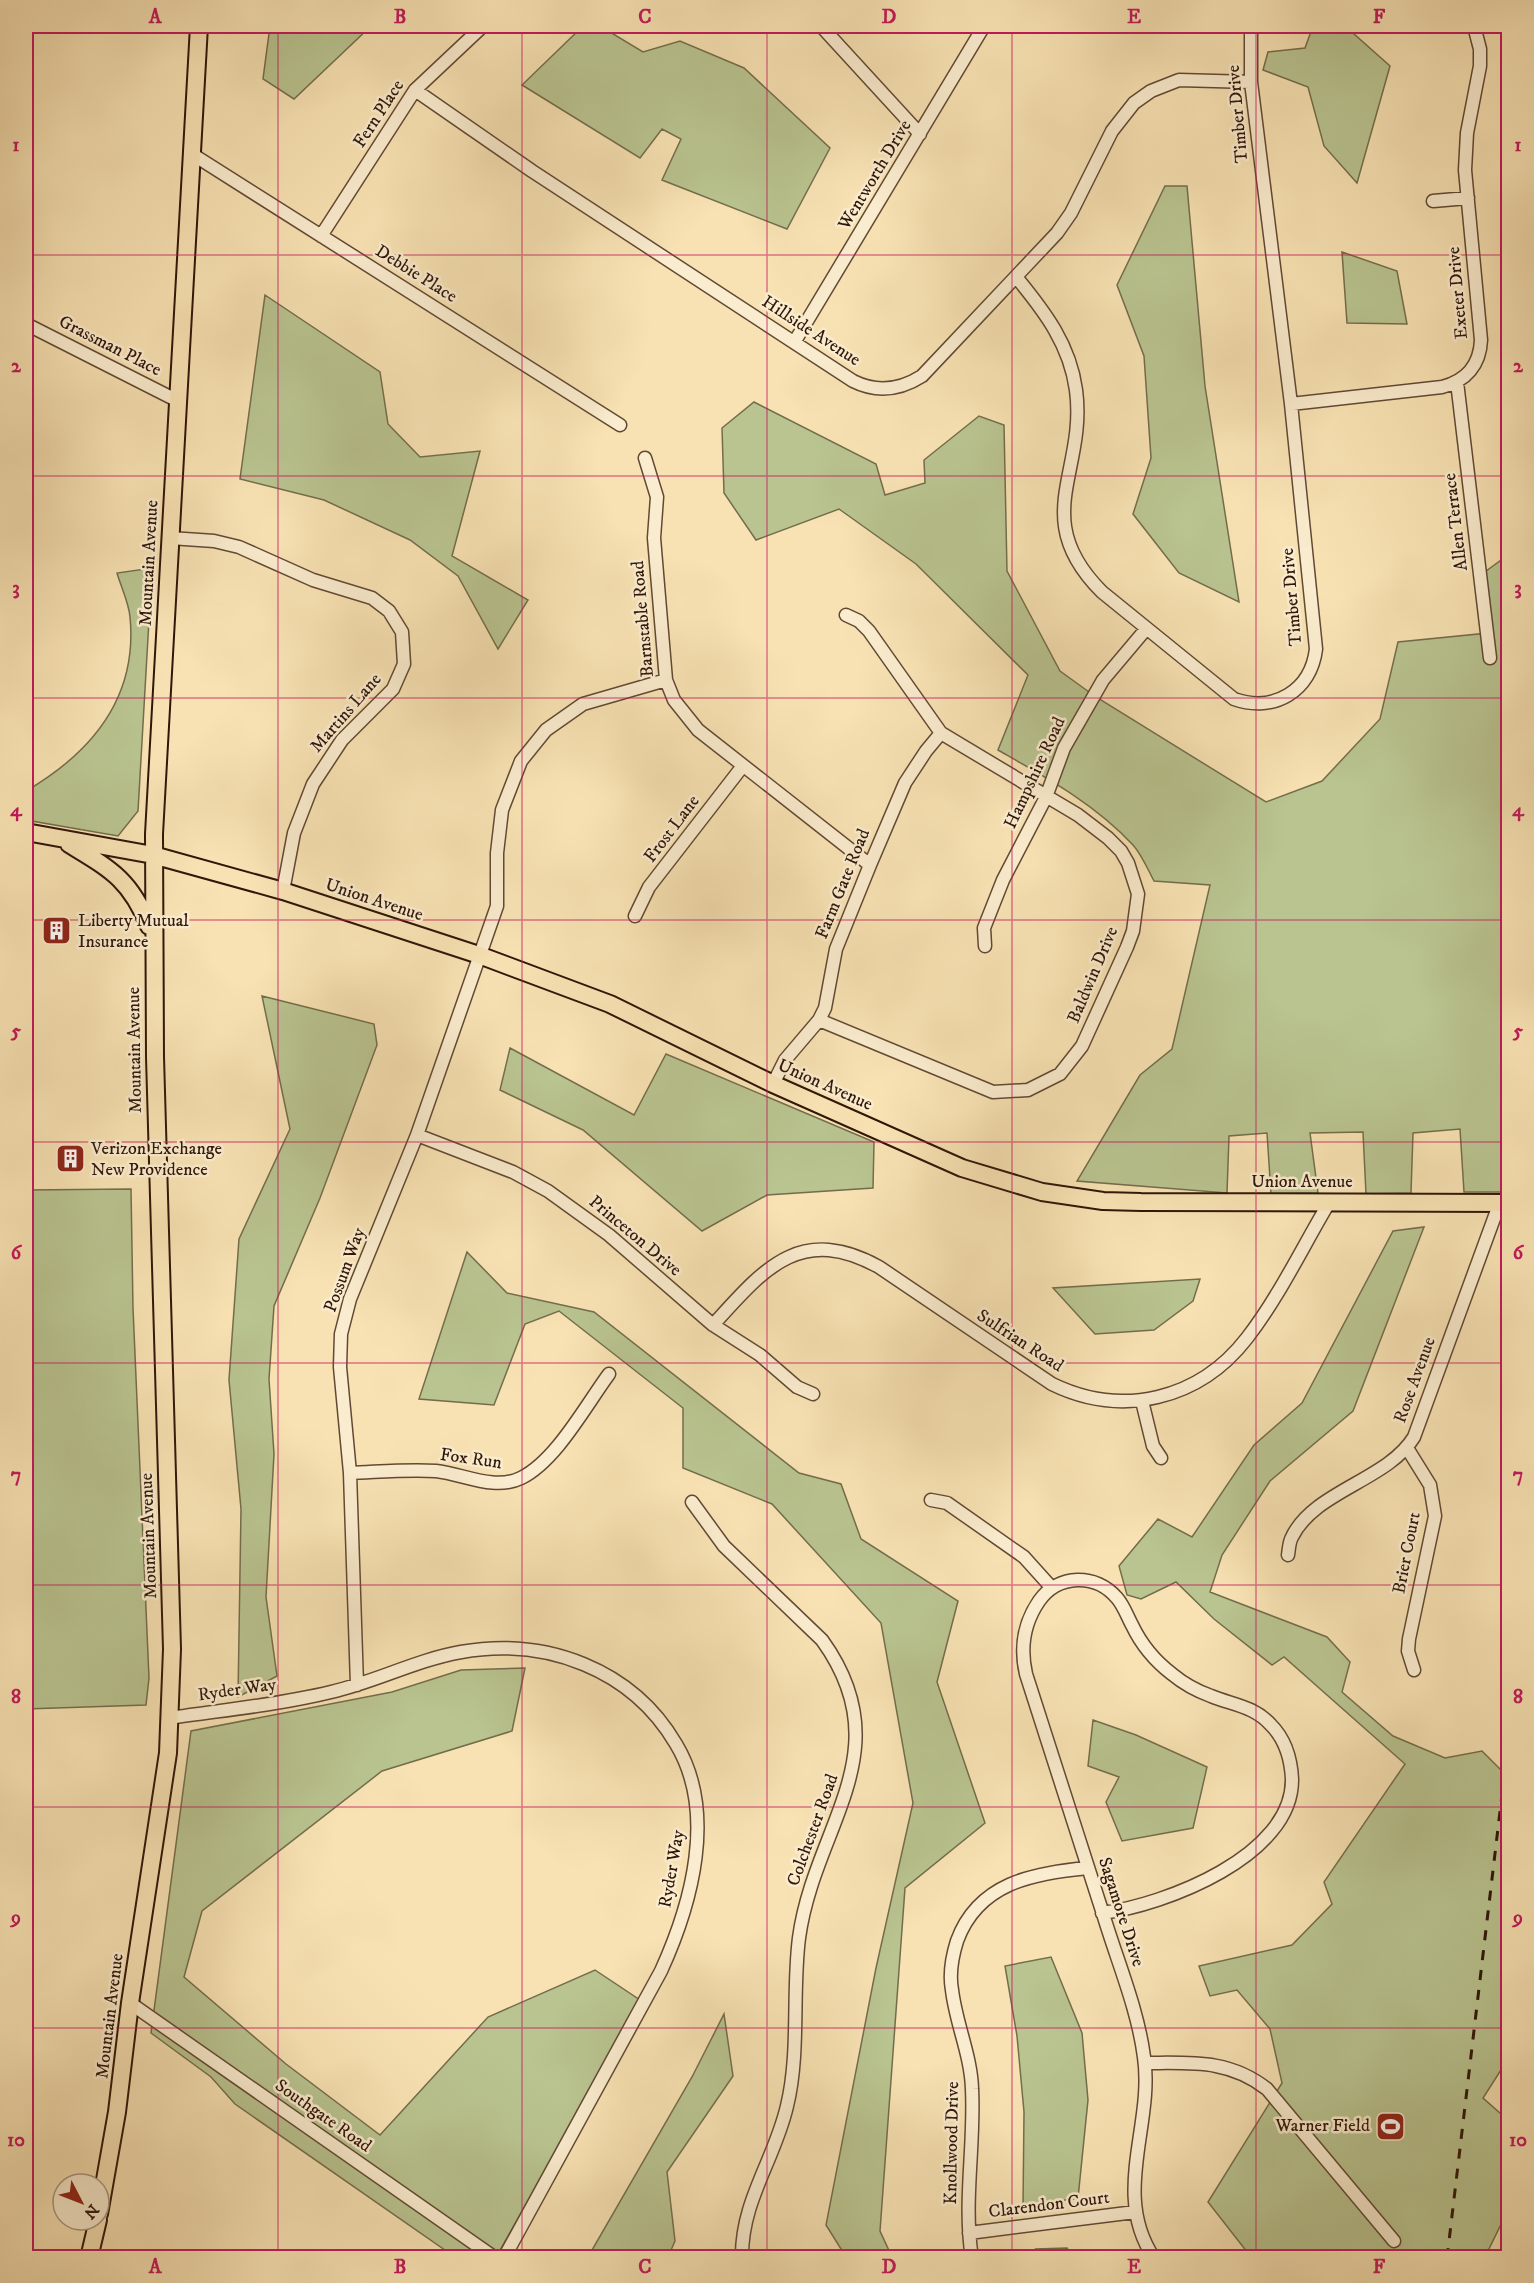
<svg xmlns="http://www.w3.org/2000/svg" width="1534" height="2283" font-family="'IM FELL DW Pica',serif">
<rect width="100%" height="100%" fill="#f8e2b3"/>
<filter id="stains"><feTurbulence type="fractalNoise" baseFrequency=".00333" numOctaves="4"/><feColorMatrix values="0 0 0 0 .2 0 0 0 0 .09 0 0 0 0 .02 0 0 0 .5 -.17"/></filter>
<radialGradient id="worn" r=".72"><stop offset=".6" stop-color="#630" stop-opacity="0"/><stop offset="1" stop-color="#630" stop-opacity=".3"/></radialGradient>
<path fill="#b9c490" stroke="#746d4c" stroke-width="1.5" d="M 270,26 L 371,26 L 294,99 L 263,79 Z
M 583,26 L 600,26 L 643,52 L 680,41 L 744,68 L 830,148 L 787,229 L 662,180 L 681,139 L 662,129 L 640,158 L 522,85 Z
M 1313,26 L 1345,26 L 1390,66 L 1357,183 L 1324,146 L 1308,87 L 1263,70 L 1268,52 L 1305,48 Z
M 1165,186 L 1187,186 L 1205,386 L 1239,602 L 1179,573 L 1133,514 L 1151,458 L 1144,356 L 1117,285 Z
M 1342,252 L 1397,271 L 1407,324 L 1347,323 Z
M 265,295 L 380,372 L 388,424 L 420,457 L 480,451 L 452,556 L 528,600 L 498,649 L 458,576 L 410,540 L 324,500 L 240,479 Z
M 754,402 L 876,464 L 885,495 L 925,483 L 924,460 L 979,416 L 1004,425 L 1007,571 L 1060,671 L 1096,697 L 1266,802 L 1322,781 L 1380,719 L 1398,642 L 1488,633 L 1482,574 L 1508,555 L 1508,1192 L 1464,1192 L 1460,1129 L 1413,1133 L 1411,1193 L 1366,1194 L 1363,1132 L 1310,1133 L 1318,1193 L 1271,1194 L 1267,1133 L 1229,1136 L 1227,1193 L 1077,1181 L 1140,1075 L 1172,1049 L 1210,885 L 1154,881 C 1148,870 1142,855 1133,845 C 1095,804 1047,778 998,750 L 1028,675 L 916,564 L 839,509 L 756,540 L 724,493 L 722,428 Z
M 152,568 L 138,811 L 118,836 L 26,820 L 26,791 C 91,753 138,698 130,617 C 129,603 121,587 117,573 Z
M 262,996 L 374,1024 L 377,1045 L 320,1198 L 274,1306 L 269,1379 L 274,1454 L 266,1597 L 277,1676 L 238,1697 L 241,1509 L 229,1380 L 239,1239 L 290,1129 Z
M 510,1048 L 634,1115 L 666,1054 L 874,1142 L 873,1188 L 767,1195 L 702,1231 L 583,1130 L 500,1090 Z
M 131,1189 L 133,1308 L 149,1678 L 146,1705 L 26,1709 L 26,1190 Z
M 1424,1227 L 1353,1411 L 1270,1481 L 1222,1555 L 1210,1592 L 1327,1637 L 1350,1662 L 1342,1692 L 1393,1736 L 1445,1758 L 1482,1751 L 1508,1777 L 1508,2059 L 1483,2098 L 1508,2120 L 1508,2210 L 1485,2257 L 1251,2257 L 1208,2202 L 1282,2083 L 1270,2029 L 1237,1990 L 1210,1996 L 1199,1966 L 1292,1945 L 1332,1904 L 1324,1882 L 1405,1764 L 1284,1657 L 1272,1665 L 1214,1619 L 1176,1582 L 1141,1599 L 1127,1595 L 1119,1566 L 1158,1519 L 1192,1537 L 1254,1445 L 1302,1403 L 1393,1231 Z
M 467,1252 L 507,1293 L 594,1312 L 799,1473 L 841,1484 L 861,1539 L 958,1601 L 937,1682 L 985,1823 L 905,1888 L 880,2231 L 892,2257 L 846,2257 L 826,2225 L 876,1968 L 913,1803 L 881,1623 L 772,1504 L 683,1468 L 683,1408 L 559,1311 L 525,1324 L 494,1405 L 419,1399 Z
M 1200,1279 L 1193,1301 L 1154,1330 L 1095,1334 L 1053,1288 Z
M 525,1668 L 512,1731 L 382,1771 L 202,1911 L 184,1977 L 286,2064 L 380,2135 L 488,2017 L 595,1970 L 643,2002 L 496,2257 L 455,2257 L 235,2104 L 211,2077 L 151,2033 L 191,1731 L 392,1692 L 461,1670 Z
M 1093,1720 L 1136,1735 L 1207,1767 L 1193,1828 L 1122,1841 L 1106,1802 L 1119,1777 L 1088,1766 Z
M 1051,1957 L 1082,2033 L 1088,2100 L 1078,2198 L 1023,2207 L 1024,2112 L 1017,2036 L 1005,1966 Z
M 724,2014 L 733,2076 L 667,2172 L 675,2241 L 668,2257 L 588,2257 L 692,2077 Z
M 1067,2248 L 1073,2257 L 1042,2257 L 1036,2249 Z"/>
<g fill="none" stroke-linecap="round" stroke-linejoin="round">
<defs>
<path id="minor" d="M 821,26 L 920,134
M 415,90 L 532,171 L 853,381 C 877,393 900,390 922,376 L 1057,233 L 1071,213 L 1112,131 L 1134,103 L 1151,91 L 1179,80 L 1251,82
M 192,154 L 620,425
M 1433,201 L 1468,198
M 321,236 L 415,90 L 483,26
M 1017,278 C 1045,312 1070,345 1076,390 C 1087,472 1028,518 1102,592 L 1234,699 C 1274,713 1311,691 1316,649 L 1291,404 L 1251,82 L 1251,26
M 26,324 L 178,401
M 795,341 L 984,26
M 1457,382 L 1490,658
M 1291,404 L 1442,387 C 1466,381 1480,365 1481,340 L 1465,170 L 1467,133 L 1480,66 L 1480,49 L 1474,26
M 645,458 L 657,497 L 654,538 L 666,680 L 674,700 L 698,730 L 870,865
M 170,538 L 214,541 L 239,547 L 313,580 L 372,598 L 389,611 L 402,632 L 404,664 L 393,689 L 342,740 L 313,784 L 294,833 L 283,891
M 635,916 L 649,887 L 742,767
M 985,946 L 984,928 L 1003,880 L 1046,797 L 1064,748 L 1103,680 L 1146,629
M 819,1020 L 993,1092 L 1028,1090 L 1060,1074 L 1082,1046 L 1127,947 L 1133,931 L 1138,894 L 1128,863 L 1121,851 L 1108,838 L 1078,815 L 941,733 L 869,631 L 859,621 L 846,615
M 773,1084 L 785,1060 L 819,1020 L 825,1008 L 836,949 L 870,865 L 905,783 L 926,751 L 941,733
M 417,1135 L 513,1172 L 548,1191 L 609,1235 L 713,1325 L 760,1355 L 797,1387 L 813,1394
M 713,1325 C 763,1270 800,1223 879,1267 L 1052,1384 C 1122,1418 1199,1400 1247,1338 C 1279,1297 1303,1246 1330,1201
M 1142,1401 L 1153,1446 L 1161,1458
M 1407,1448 L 1430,1485 L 1435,1516 L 1409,1639 L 1408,1651 L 1414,1670
M 350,1473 C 378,1472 408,1469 436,1471 C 464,1474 494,1491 521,1478 C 556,1461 586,1405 609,1374
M 931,1500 L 947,1503 L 1024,1557 L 1051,1587
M 692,1502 L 724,1546 L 822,1640 C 903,1752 814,1826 799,1938 C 792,1992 800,2053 787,2106 C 775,2159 741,2201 742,2258
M 1288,1555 C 1289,1549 1289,1542 1292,1537 C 1314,1491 1388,1480 1414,1437 L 1500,1202
M 357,1685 L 350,1473 L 340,1367 L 341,1334 L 350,1299 L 417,1135 L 497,906 L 497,853 L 502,810 L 521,761 L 546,730 L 583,704 L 666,680
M 170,1718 C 223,1710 278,1705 331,1692 C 375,1682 416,1660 461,1652 C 546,1637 632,1669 676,1744 C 717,1812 692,1903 661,1971 L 504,2258
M 1102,1913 C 1165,1905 1293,1856 1292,1779 C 1291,1759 1285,1739 1271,1725 C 1254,1706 1233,1705 1211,1696 C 1197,1691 1184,1684 1172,1674 C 1155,1661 1141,1644 1132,1625 C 1127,1616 1124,1606 1117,1598 C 1096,1573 1058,1574 1039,1601 C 1024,1623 1020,1648 1026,1674 C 1052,1755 1078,1836 1104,1917 C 1118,1963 1138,2010 1144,2057 C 1154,2125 1111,2194 1154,2258
M 130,2003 L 495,2258
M 1145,2063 C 1191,2063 1229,2059 1267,2089 L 1394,2241
M 969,2233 L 1135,2212
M 972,2258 C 963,2202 975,2145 972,2089 C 971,2055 956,2024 952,1990 C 949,1974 952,1957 957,1941 C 978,1883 1033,1873 1088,1868"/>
<path id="major" d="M 26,832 L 153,855 L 283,891 L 479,955 L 610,1004 L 773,1084 L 962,1168 L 1042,1192 L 1103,1201 L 1141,1202 L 1508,1203
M 69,844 C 110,869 130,879 149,926
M 99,2214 L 117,2112 L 130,2003 L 168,1753 L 172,1649 L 155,1057 L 154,834 L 199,26
M 89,2258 L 98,2220"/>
</defs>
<use href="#minor" stroke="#624934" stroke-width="15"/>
<use href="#major" stroke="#301609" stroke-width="20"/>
<use href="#minor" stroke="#faecce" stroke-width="12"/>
<use href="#major" stroke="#f8e2b3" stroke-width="16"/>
<path stroke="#301609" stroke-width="3" stroke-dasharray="10 10" stroke-linecap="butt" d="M 1447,2258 L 1508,1744"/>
</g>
<path fill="none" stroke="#c2185b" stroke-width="1.5" stroke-opacity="0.55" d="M 278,26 L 278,2258M 522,26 L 522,2258M 767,26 L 767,2258M 1012,26 L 1012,2258M 1256,26 L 1256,2258M 26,255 L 1508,255M 26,476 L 1508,476M 26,698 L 1508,698M 26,920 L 1508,920M 26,1142 L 1508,1142M 26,1363 L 1508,1363M 26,1585 L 1508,1585M 26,1807 L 1508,1807M 26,2028 L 1508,2028"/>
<defs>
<symbol id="building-square" viewBox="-11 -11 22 22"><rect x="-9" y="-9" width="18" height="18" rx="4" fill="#8f2418" stroke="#faecce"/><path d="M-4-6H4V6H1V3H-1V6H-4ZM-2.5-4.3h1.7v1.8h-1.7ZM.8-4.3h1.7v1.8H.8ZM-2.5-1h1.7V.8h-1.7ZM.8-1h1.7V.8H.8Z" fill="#fff"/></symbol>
<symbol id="stadium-square" viewBox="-11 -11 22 22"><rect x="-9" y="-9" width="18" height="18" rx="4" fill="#8f2418" stroke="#faecce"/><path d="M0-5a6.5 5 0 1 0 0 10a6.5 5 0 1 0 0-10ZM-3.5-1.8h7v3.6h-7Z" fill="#fff"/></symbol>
</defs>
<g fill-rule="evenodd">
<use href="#building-square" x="40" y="914" width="33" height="33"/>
<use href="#building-square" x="54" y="1142" width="33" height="33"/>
<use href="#stadium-square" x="1374" y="2110" width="33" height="33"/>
</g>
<g text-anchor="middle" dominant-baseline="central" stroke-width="5" stroke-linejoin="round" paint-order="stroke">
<g font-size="18" fill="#301609" stroke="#faecce">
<text transform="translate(379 114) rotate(-57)">Fern Place</text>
<text transform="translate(1238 114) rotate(-95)">Timber Drive</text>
<text transform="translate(875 175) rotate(-59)">Wentworth Drive</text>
<text transform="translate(416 274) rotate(32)">Debbie Place</text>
<text transform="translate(1458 293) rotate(-95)">Exeter Drive</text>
<text transform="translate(811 331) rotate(33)">Hillside Avenue</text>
<text transform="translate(110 346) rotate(27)">Grassman Place</text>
<text transform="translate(1456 522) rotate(-97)">Allen Terrace</text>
<text transform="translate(149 563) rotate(-87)">Mountain Avenue</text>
<text transform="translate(1292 597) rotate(-95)">Timber Drive</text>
<text transform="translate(643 619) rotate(-95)">Barnstable Road</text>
<text transform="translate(346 713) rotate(-49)">Martins Lane</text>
<text transform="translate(1035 773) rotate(-65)">Hampshire Road</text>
<text transform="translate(672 829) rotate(-53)">Frost Lane</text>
<text transform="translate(843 884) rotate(-68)">Farm Gate Road</text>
<text transform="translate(374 900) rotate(18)">Union Avenue</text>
<text transform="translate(1093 975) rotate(-67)">Baldwin Drive</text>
<text transform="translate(135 1050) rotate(-91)">Mountain Avenue</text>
<text transform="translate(825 1085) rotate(24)">Union Avenue</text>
<text x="1302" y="1182">Union Avenue</text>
<text transform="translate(635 1236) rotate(40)">Princeton Drive</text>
<text transform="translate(345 1270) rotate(-70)">Possum Way</text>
<text transform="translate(1020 1341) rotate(33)">Sulfrian Road</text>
<text transform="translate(1415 1380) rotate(-70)">Rose Avenue</text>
<text transform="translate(471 1459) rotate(8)">Fox Run</text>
<text transform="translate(149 1536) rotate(-92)">Mountain Avenue</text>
<text transform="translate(1407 1553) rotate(-79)">Brier Court</text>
<text transform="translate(237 1690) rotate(-8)">Ryder Way</text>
<text transform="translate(813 1830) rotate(-70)">Colchester Road</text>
<text transform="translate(672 1869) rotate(-80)">Ryder Way</text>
<text transform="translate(1121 1912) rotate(72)">Sagamore Drive</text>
<text transform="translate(110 2016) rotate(-83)">Mountain Avenue</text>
<text transform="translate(323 2116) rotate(35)">Southgate Road</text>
<text transform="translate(952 2143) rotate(-89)">Knollwood Drive</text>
<text transform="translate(1049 2205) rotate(-7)">Clarendon Court</text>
</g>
<g font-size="18" fill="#301609" stroke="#faecce" text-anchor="start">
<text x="78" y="921">Liberty Mutual<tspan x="78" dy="21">Insurance</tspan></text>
<text x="91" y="1149">Verizon Exchange<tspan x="91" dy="21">New Providence</tspan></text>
<text x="1370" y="2126" text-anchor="end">Warner Field</text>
</g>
</g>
<rect width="1534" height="2283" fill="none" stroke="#f8e2b3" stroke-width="66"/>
<g transform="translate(81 2202) rotate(132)"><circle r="28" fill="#faecce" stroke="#a9967f" stroke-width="1.5"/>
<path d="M0-4.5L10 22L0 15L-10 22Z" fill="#8f2418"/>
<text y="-9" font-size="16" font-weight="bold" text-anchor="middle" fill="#301609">N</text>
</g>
<rect x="33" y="33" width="1468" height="2217" fill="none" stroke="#c2185b" stroke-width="2"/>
<g font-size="20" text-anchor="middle" font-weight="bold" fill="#c2185b">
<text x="155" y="23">A</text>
<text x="400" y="23">B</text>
<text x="645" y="23">C</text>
<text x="889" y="23">D</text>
<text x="1134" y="23">E</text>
<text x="1379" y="23">F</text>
<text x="16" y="151">1</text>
<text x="1518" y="151">1</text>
<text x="16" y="372">2</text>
<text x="1518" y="372">2</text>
<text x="16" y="594">3</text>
<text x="1518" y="594">3</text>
<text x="16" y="816">4</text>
<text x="1518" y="816">4</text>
<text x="16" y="1037">5</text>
<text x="1518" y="1037">5</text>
<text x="16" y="1259">6</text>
<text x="1518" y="1259">6</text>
<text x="16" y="1481">7</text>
<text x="1518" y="1481">7</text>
<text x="16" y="1703">8</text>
<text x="1518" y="1703">8</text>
<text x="16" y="1924">9</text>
<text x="1518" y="1924">9</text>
<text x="16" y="2146">10</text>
<text x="1518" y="2146">10</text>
<text x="155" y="2273">A</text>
<text x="400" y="2273">B</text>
<text x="645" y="2273">C</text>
<text x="889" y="2273">D</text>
<text x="1134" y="2273">E</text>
<text x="1379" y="2273">F</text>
</g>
<rect width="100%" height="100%" filter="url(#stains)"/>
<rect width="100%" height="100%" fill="url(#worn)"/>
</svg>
